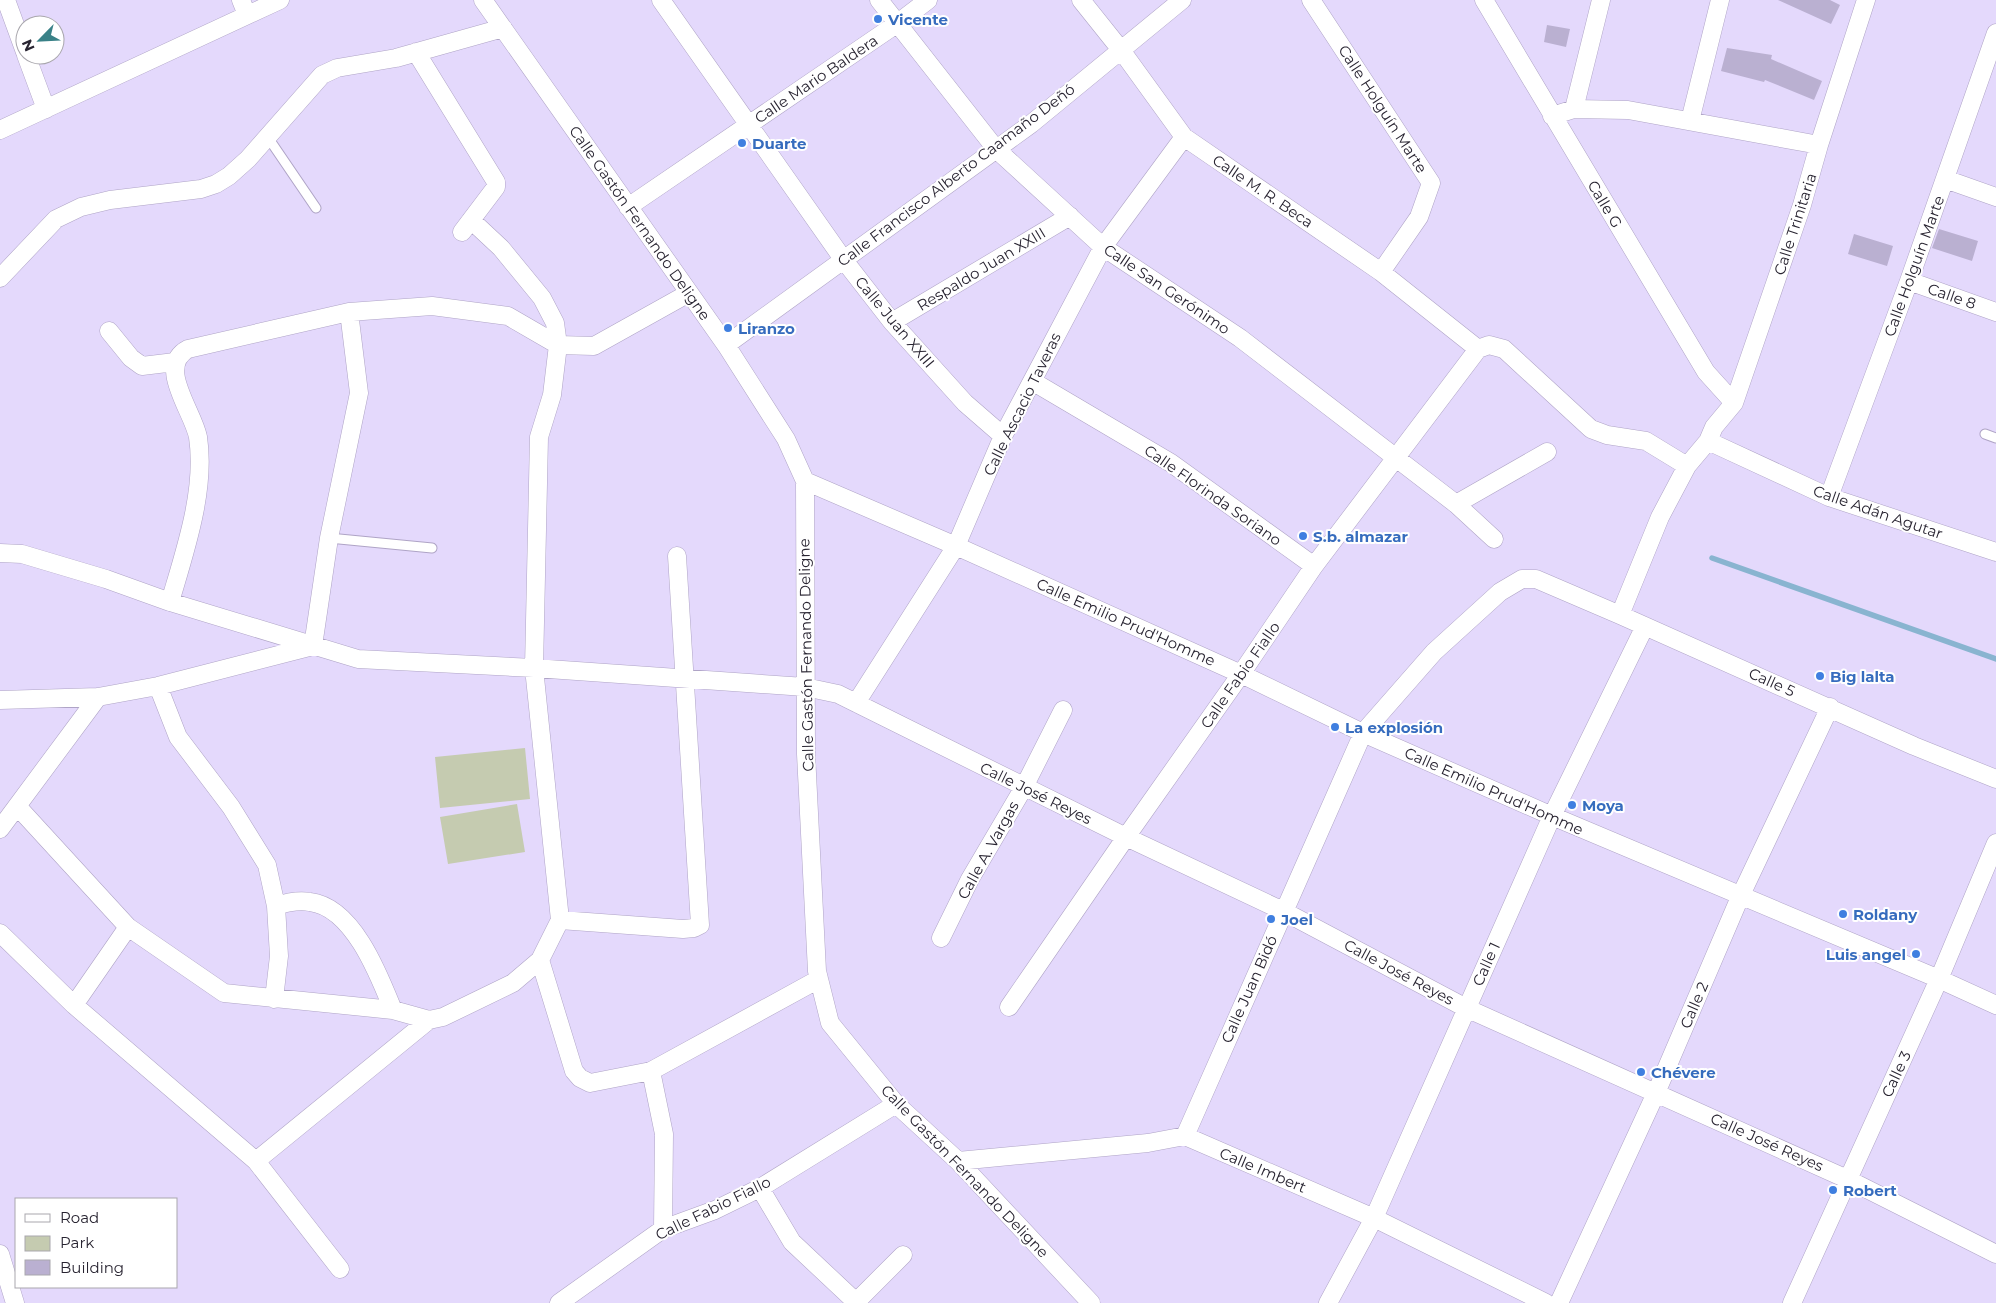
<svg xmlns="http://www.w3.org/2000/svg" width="1996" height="1303" font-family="Montserrat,sans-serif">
<rect width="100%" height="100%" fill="#e4d9fc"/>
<path fill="#c5cbb0" d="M 525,748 L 530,799 L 440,808 L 435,757 Z
M 517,804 L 525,852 L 448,864 L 440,817 Z"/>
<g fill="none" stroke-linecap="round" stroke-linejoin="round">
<path stroke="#89b4d0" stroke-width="5.5" d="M 1712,558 L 1996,659"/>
</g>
<path fill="#bab0d1" d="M 1778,0 L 1830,0 L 1840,5 L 1831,24 Z
M 1547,25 L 1570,29 L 1566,47 L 1544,42 Z
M 1727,48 L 1772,55 L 1771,59 L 1822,81 L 1814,100 L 1765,80 L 1764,82 L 1721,71 Z
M 1939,229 L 1978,241 L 1972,261 L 1932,248 Z
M 1854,234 L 1893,246 L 1887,266 L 1848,254 Z"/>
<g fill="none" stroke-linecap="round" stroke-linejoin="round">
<defs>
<path id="lane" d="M 267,136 L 316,208
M 1985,434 L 1996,438
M 329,538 L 432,548"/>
<path id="street" d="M 6,0 L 25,52
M 241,0 L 247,15
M 483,0 L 726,345 L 786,439 L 805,481 L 806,754 L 817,971 L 830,1023 L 896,1104 L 958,1161 L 1091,1303
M 661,0 L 843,259 L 892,322 L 965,403 L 1003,436
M 879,0 L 996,149 L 1103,247 L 1240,338 L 1456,504 L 1494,539
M 1081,0 L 1121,50 L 1184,137 L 1381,272 L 1478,349
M 1311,0 L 1431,183 L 1419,217 L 1381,272
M 1484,0 L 1706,372 L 1734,403
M 416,52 L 496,182 L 496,187 L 462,232
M 26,55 L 46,109
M 1574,109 L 1601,0
M 1552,116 L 1574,109 L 1628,110 L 1819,145
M 1690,121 L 1720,0
M 0,130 L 280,0
M 1945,179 L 1996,197
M 628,207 L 898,23 L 928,0
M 0,278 L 56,219 L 81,207 L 110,200 L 201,189 L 216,184 L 229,176 L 248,159 L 322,75 L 337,68 L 396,58 L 503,28
M 1909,281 L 1996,312
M 892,322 L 1070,216
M 109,331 L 131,358 L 142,366 L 175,362
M 726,345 L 1031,124 L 1182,0
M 1478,349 L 1489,345 L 1504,349 L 1591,429 L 1607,435 L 1646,441 L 1687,466
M 1032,381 L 1171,463 L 1314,566
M 1708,441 L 1829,497 L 1996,552
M 805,481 L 956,546 L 1241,674 L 1363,733 L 1552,816 L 1939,979 L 1996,1005
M 1829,497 L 1909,281 L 1996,33
M 1456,504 L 1547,452
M 0,553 L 22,554 L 106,579 L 170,602 L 358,659 L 534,668 L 805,687 L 838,694 L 1126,837 L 1283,911 L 1466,1008 L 1847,1179 L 1996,1254
M 170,602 C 185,551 206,490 198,437 C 193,411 156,366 188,349 L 349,312 L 432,306 L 508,316 L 558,345 L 594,346 L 689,293
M 1620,615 L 1660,517 L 1687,466 L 1708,441 L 1714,427 L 1734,403 L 1802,205 L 1819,145 L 1866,0
M 158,686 L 178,737 L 231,807 L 267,865 L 276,906 L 279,956 L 274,999
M 0,700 L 98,697 L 158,686 L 313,646 L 329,538 L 359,393 L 349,312
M 856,703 L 956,546 L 1003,436 L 1103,247 L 1184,137
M 17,806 L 128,927 L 224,993 L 393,1010 L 429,1020 L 443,1017 L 513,983 L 540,960 L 560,920 L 534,668 L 539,437 L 552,395 L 558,345 L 555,323 L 542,298 L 501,248 L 471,220
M 0,829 L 98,697
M 276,906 C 288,902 298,900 310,902 C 353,907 379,975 393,1010
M 560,920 L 683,929 L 694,928 L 700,925 L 677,556
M 0,933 L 74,1005 L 256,1161 L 340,1269
M 941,938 L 970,879 L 1024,787 L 1063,710
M 540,960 L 574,1071 L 580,1078 L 590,1083 L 651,1071 L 819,979
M 74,1005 L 128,927
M 1009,1007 L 1126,837 L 1241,674 L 1314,566 L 1478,349
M 651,1071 L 664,1134 L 663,1229
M 1185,1136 L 1363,733 L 1434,652 L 1500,592 L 1522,579 L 1536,579 L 1620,615 L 1914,746 L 1996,779
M 256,1161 L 429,1020
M 958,1161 L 1148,1143 L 1185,1136 L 1374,1218 L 1546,1303
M 760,1188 L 792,1242 L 857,1303
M 0,1254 L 15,1303
M 559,1303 L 663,1229 L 715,1210 L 760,1188 L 896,1104
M 855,1303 L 903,1255
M 1328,1303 L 1374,1218 L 1552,816 L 1645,626
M 1559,1303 L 1656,1093 L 1740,897 L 1830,707
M 1792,1303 L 1939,979 L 1996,843"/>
</defs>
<use href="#lane" stroke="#afa4c6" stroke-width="11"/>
<use href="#street" stroke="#afa4c6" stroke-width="19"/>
<use href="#lane" stroke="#fff" stroke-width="9"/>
<use href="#street" stroke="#fff" stroke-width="18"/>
</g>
<g fill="#3f7fe0" stroke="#fff" stroke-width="2">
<circle cx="878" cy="19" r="5"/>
<circle cx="742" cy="143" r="5"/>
<circle cx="728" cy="328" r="5"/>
<circle cx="1303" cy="536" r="5"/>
<circle cx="1820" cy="676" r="5"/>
<circle cx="1335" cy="727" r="5"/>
<circle cx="1572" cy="805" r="5"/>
<circle cx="1843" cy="914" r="5"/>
<circle cx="1271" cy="919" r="5"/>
<circle cx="1916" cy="954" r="5"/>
<circle cx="1641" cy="1072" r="5"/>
<circle cx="1833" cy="1190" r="5"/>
</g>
<g text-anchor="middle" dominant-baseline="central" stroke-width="4" stroke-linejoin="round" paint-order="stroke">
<g font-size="15" font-weight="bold" fill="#366cbe" stroke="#fff" text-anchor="start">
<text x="888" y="19">Vicente</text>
<text x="752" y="143">Duarte</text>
<text x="738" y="328">Liranzo</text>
<text x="1313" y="536">S.b. almazar</text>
<text x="1830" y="676">Big lalta</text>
<text x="1345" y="727">La explosión</text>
<text x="1582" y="805">Moya</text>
<text x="1853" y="914">Roldany</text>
<text x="1281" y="919">Joel</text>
<text x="1906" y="954" text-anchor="end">Luis angel</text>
<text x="1651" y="1072">Chévere</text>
<text x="1843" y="1190">Robert</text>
</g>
<g font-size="15" fill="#282431" stroke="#fff">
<text transform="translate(816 79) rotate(-34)">Calle Mario Baldera</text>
<text transform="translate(1383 109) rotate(57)">Calle Holguín Marte</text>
<text transform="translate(956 175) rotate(-37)">Calle Francisco Alberto Caamaño Deñó</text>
<text transform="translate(1263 191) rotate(34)">Calle M. R. Beca</text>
<text transform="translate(1605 204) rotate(59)">Calle G</text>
<text transform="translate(640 223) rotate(55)">Calle Gastón Fernando Deligne</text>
<text transform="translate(1795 224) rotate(-72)">Calle Trinitaria</text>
<text transform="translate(1914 266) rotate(-70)">Calle Holguín Marte</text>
<text transform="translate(981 269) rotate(-31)">Respaldo Juan XXIII</text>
<text transform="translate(1167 289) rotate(34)">Calle San Gerónimo</text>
<text transform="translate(1952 296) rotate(19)">Calle 8</text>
<text transform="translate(895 322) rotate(50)">Calle Juan XXIII</text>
<text transform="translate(1022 404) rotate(-64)">Calle Ascacio Taveras</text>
<text transform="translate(1213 495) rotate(35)">Calle Florinda Soriano</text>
<text transform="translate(1878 512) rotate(19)">Calle Adán Agutar</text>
<text transform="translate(1126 622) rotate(24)">Calle Emilio Prud'Homme</text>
<text transform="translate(806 655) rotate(-91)">Calle Gastón Fernando Deligne</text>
<text transform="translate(1240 675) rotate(-55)">Calle Fabio Fiallo</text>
<text transform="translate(1772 682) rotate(24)">Calle 5</text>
<text transform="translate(1494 791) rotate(24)">Calle Emilio Prud'Homme</text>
<text transform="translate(1036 793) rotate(26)">Calle José Reyes</text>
<text transform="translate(988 850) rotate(-61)">Calle A. Vargas</text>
<text transform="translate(1486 964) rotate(-66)">Calle 1</text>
<text transform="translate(1399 972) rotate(28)">Calle José Reyes</text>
<text transform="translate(1249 989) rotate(-66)">Calle Juan Bidó</text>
<text transform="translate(1694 1005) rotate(-67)">Calle 2</text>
<text transform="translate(1896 1074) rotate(-65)">Calle 3</text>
<text transform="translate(1767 1142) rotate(24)">Calle José Reyes</text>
<text transform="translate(1263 1170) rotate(23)">Calle Imbert</text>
<text transform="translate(965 1171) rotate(46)">Calle Gastón Fernando Deligne</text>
<text transform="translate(713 1208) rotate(-26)">Calle Fabio Fiallo</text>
</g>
</g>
<rect x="15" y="1198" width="162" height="90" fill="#ffffff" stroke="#a9a7ad"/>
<rect x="25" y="1214" width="25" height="8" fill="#ffffff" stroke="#a9a7ad"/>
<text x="60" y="1223" font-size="15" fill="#282431">Road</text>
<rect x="25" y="1236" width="25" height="15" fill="#c5cbb0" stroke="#a9a7ad"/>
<text x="60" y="1248" font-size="15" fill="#282431">Park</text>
<rect x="25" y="1260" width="25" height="15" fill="#bab0d1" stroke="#a9a7ad"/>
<text x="60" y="1273" font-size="15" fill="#282431">Building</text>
<g transform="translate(40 40) rotate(246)"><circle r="24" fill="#ffffff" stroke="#a9a7ad"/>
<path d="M0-4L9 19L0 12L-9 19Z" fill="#398187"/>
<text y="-8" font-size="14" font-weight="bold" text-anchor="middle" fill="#282431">N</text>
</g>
</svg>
